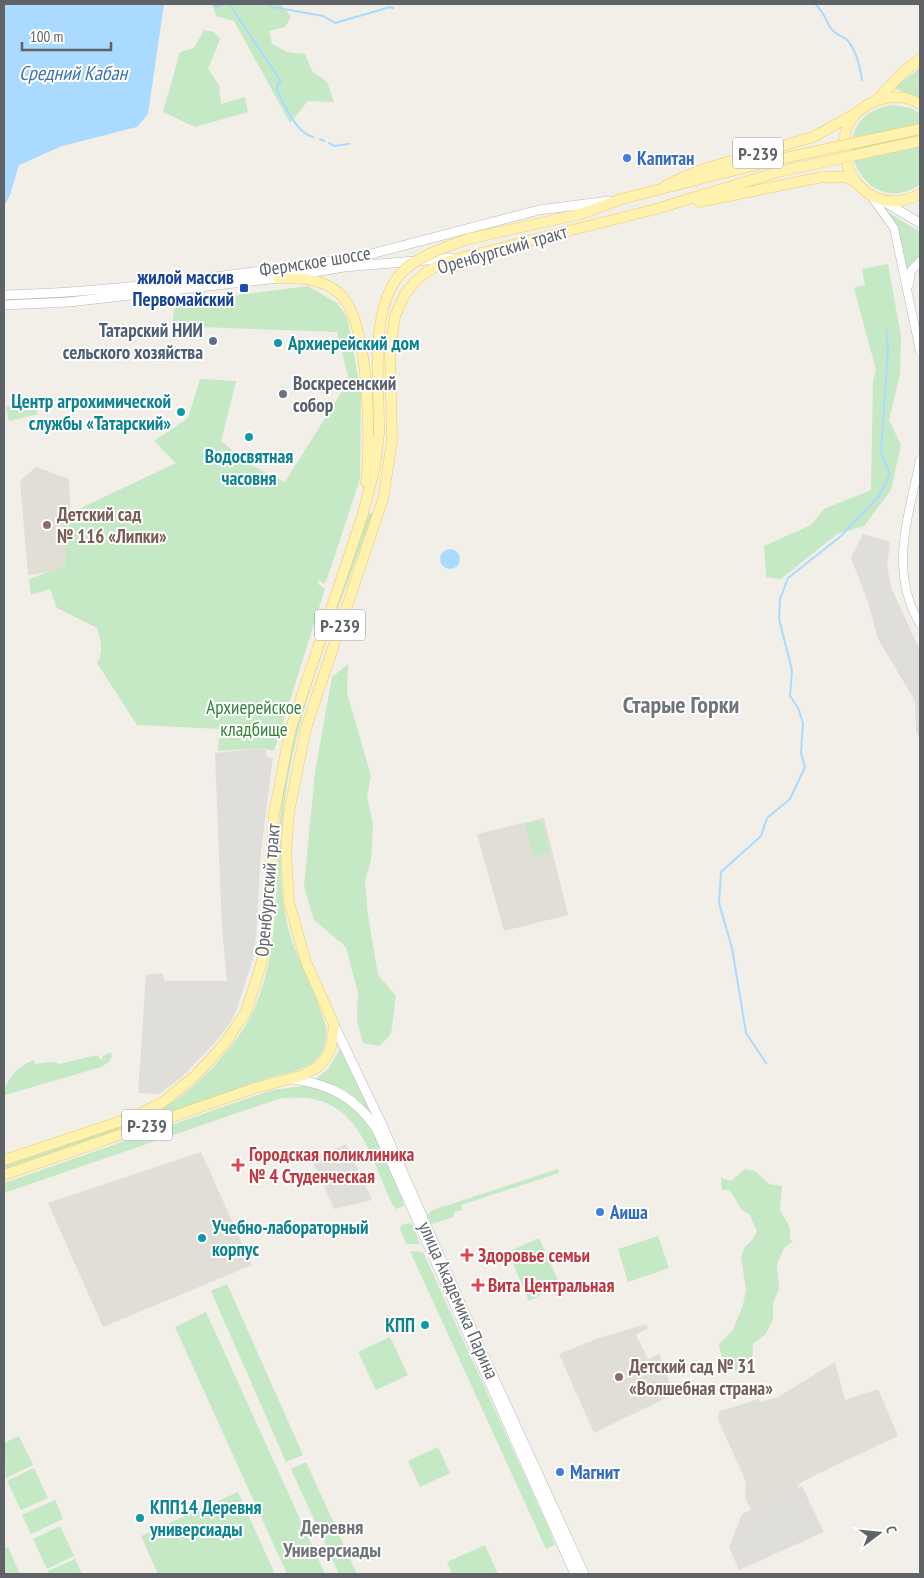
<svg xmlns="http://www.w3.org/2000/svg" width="924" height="1578" font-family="'PT Sans Narrow',sans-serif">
<rect width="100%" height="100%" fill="#f1efe8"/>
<path fill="#e0deda" d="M 863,534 L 890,542 L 887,567 L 892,590 L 920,650 L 920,738 L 916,732 L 915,701 L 877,637 L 869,605 L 851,558 Z
M 261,748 L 266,750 L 267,757 L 273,758 L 261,850 L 256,937 L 253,958 L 237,1009 L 230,1023 L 218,1039 L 181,1078 L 159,1094 L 138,1093 L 146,975 L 162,973 L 165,981 L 227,981 L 222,929 L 215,753 Z
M 346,1144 L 372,1200 L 334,1209 L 312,1160 Z
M 802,1486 L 824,1532 L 739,1570 L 729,1547 L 742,1514 Z"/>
<path fill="#e1ded6" d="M 36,467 L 69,479 L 73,569 L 28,575 L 20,481 Z
M 544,818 L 568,915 L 504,931 L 477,834 Z
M 201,1152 L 252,1265 L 103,1327 L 48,1203 Z
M 646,1324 L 648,1328 L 636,1335 L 648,1359 L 659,1354 L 674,1394 L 594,1433 L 559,1354 L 596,1339 Z
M 835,1362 L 845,1400 L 878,1389 L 898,1436 L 815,1475 L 799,1484 L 795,1491 L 751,1510 L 745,1498 L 746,1482 L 717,1417 L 720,1411 L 759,1399 L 760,1402 L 778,1397 Z"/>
<path fill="#c5e8c5" d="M 212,4 L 281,4 L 291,17 L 285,27 L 269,31 L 272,44 L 287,52 L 305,54 L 312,71 L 327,82 L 334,102 L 308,101 L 290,123 L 234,21 L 216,16 Z
M 204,30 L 214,32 L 220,39 L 208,69 L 219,85 L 221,104 L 245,97 L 248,112 L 195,127 L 163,112 L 180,52 L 194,48 Z
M 920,68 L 920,98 L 893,88 Z
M 893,105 L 911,108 L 920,114 L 920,184 C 862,225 815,116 893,105 Z
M 888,212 L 920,232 L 920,256 L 906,269 L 897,226 Z
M 888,264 L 901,336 L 900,374 L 889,420 L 901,445 L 891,490 L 864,526 L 837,534 L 781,579 L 766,577 L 764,546 L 811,525 L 824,509 L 871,490 L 873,381 L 876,370 L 854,288 L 865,285 L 862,269 Z
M 308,286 L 337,303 L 347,317 L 361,393 L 360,479 L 327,579 L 324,584 L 318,580 L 318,584 L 325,589 L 274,751 L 261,748 L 218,751 L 220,729 L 137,725 L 97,663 C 104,652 101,640 97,628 L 57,608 L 50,589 L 31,595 L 29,579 L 66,566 L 64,516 L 176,463 L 154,441 L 188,418 L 200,379 L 236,381 L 221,441 L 249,464 L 285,482 L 349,380 L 337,332 L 172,326 L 175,303 Z
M 34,399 L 38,414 L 9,421 L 6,407 Z
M 369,513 L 373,514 C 329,636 263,780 285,913 C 292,953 315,988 326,1027 C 329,1065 301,1070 272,1077 L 4,1170 L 4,1166 L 145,1117 C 172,1105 194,1087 214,1066 C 227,1051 241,1035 250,1018 C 288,943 270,848 287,768 C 307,681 338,597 369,513 Z
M 348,664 L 347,693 L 371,776 L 367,797 L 373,824 L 371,860 L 365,881 L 368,915 L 378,975 L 396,996 L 391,1034 L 379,1046 L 363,1043 L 357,1021 L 358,993 L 346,947 L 314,920 L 304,886 L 315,772 L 332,677 Z
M 541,820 L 550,852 L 533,856 L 525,824 Z
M 340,1049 L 371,1113 L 345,1090 L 316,1079 L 328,1069 Z
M 111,1052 L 112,1056 L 109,1062 L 101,1067 L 5,1095 C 3,1080 21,1064 34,1060 L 35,1064 L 52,1062 L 59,1064 L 97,1055 L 101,1060 L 103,1056 Z
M 303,1086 C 355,1092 372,1126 390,1170 C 395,1181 403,1194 404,1206 L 396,1209 L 392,1204 C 367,1147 355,1087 278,1099 L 4,1193 L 4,1183 L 272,1090 Z
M 558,1169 L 559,1173 L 461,1205 L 462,1210 L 454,1212 L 454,1217 L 431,1224 L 427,1215 L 433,1210 Z
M 745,1169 L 755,1171 L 769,1184 L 782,1186 L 780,1210 L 790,1228 L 790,1239 L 793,1241 L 784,1248 L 777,1264 L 779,1289 L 773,1303 L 773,1319 L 766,1334 L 753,1344 L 752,1362 L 748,1368 C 729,1378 722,1360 719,1344 L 733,1330 L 743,1305 L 746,1290 L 741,1257 L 744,1248 L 753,1239 L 757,1231 L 749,1214 C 737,1209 738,1199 729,1190 L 722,1190 L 721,1178 L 731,1181 Z
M 409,1223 L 412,1224 L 420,1244 L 406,1244 L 400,1229 L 401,1225 Z
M 658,1236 L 669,1268 L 628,1282 L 618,1249 Z
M 539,1238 L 560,1285 L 529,1301 L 508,1252 Z
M 410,1251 L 423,1252 L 549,1529 L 555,1545 L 546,1549 Z
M 227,1284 L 303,1455 L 286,1462 L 211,1291 Z
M 206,1312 L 325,1574 L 287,1574 L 175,1327 Z
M 390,1337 L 408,1375 L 376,1390 L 358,1352 Z
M 19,1436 L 33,1465 L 6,1478 L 4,1443 Z
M 438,1447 L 450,1473 L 420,1487 L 408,1461 Z
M 306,1462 L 357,1574 L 339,1574 L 291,1469 Z
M 34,1468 L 48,1498 L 21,1510 L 7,1481 Z
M 238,1492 L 274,1572 L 268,1574 L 158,1574 L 141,1536 Z
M 55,1500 L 63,1519 L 31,1534 L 22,1515 Z
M 60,1526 L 74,1556 L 47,1569 L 33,1539 Z
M 485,1545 L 498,1574 L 452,1574 L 447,1562 Z
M 8,1547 L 20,1574 L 4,1574 L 4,1549 Z
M 75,1559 L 82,1574 L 49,1574 L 48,1571 Z"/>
<path fill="#aadaff" d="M 4,4 L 164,4 L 148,114 L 137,127 L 62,146 L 19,165 L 10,195 L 4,206 Z
M440 559a10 10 0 1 1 20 0a10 10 0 1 1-20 0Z"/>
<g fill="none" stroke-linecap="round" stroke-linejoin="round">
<path stroke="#aadaff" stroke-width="2" d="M 213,4 L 216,7 L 225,4
M 229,4 L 281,81 L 277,85 L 277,91 C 286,106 295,132 313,137
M 269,4 L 273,7 L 323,16 L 335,23 L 390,7 L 393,8
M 815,4 C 823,11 825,18 830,27 C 834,34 840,35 846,39 C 856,48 860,67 862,80
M 320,139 L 324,141
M 329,143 L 334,146 L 349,144
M 766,1063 L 746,1033 L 732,948 L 719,903 L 721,872 L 761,836 L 767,818 L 790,799 L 805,767 L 801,753 L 803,723 L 798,708 L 790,696 L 792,670 L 779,619 L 780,599 L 788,578 L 841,536 L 879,496 L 890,474 L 881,453 L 888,348 L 886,330"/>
<defs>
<path id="tertiary" d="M 871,196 L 894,228 L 920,351
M 909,285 L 911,271 L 920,261
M 920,460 C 909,516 888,570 920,624"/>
<path id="secondary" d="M 883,201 L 920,223
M 4,295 C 115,292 228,276 338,260 L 363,256 L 539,210 L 609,201
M 4,305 L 69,302 L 278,278 L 344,267 L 451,258
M 334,1025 L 382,1125 L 481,1350 L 584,1574
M 293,1079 C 329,1084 355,1097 376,1128 L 575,1574"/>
<path id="primary" d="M 877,100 L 902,73 L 920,59
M 920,104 C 908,97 893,95 879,100 C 809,122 854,230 920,194
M 666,185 L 700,170 L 813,137 L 858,112
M 699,202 L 822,177 L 846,177 L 855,182
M 468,239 L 581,214 L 621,199 L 775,160
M 278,278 C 300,278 321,278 339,293 C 370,320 371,442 366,482
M 4,1160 L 133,1117 L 163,1102 L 196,1075 L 225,1043 L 246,1012 L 261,965 L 266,936 L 274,814 L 290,731 L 362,517 L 375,467 L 379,433
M 4,1175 L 255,1088 L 304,1075 L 319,1066 L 326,1058 L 331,1047 L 334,1025 L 306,962 L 289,902 L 286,852 L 289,812 L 306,728 L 383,499 L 392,441 L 390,353 L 395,316 L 405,294 L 415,282 L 425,273 L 445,262 L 656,209 L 778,172"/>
</defs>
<use href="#tertiary" stroke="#b5b8bc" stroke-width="9"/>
<use href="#secondary" stroke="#b6babf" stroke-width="10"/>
<use href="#primary" stroke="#f2c960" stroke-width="11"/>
<use href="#tertiary" stroke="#fff" stroke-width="8"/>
<use href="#secondary" stroke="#fff" stroke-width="9"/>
<use href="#primary" stroke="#fff2af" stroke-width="10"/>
<defs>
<path id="primary-bridge" d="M 775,160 L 920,129
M 778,172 L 920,141
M 379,433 C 380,385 366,298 409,266 C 427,253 448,246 468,239"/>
</defs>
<use href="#primary-bridge" stroke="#f2c960" stroke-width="11" stroke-linecap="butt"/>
<use href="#primary-bridge" stroke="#fff2af" stroke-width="10"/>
</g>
<g fill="#3f7fe0" stroke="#fff" stroke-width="2">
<circle cx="627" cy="158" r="5"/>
<circle cx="600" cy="1212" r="5"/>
<circle cx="560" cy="1472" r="5"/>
</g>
<rect fill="#1a4fb4" stroke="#fff" stroke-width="2" x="239" y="283" width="10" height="10" rx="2.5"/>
<circle fill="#5c6f8a" stroke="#fff" stroke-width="2" cx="213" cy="341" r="5"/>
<g fill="#0f9aa8" stroke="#fff" stroke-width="2">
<circle cx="278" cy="343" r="5"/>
<circle cx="181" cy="412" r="5"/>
<circle cx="249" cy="437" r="5"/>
<circle cx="202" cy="1238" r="5"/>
<circle cx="425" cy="1325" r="5"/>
<circle cx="140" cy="1518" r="5"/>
</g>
<circle fill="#6b7280" stroke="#fff" stroke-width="2" cx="283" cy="394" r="5"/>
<g fill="#8d6e63" stroke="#fff" stroke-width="2">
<circle cx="47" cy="525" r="5"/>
<circle cx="619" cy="1377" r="5"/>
</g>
<g fill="#e0444e" stroke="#fff" stroke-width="2">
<path d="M235.5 1157.5h5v5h5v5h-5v5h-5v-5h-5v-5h5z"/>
<path d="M464.5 1247.5h5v5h5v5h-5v5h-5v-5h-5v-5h5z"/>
<path d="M475.5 1277.5h5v5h5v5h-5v5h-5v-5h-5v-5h5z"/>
</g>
<g text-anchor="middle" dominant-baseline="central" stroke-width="4" stroke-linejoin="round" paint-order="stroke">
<g fill="#fff" stroke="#8f9295" stroke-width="1">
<rect x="733" y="137.5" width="50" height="31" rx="4"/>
<rect x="315" y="609.5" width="50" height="31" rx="4"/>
<rect x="122" y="1109.5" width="50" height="31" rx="4"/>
</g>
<g font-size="18" font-weight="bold" fill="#5f6368">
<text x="758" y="153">Р-239</text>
<text x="340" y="625">Р-239</text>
<text x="147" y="1125">Р-239</text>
</g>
<g font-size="19" font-weight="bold" fill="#366cbe" stroke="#fff" text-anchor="start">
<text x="637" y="158">Капитан</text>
<text x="610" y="1212">Аиша</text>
<text x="570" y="1472">Магнит</text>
</g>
<g font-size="19" fill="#5f6368" stroke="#fff">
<text transform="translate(502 249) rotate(-16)">Оренбургский тракт</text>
<text transform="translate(315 261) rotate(-9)">Фермское шоссе</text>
<text transform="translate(267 890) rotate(-85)">Оренбургский тракт</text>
<text transform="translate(459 1300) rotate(66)">улица Академика Парина</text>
</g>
<g font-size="19" font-weight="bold" fill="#164399" stroke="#fff" text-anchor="end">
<text x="234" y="277">жилой массив<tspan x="234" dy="22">Первомайский</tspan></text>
</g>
<g font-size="19" font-weight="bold" fill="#4e5e75" stroke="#fff" text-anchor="end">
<text x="203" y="330">Татарский НИИ<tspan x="203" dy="22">сельского хозяйства</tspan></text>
</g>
<g font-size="19" font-weight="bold" fill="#0d838f" stroke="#fff" text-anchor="start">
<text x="288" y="343">Архиерейский дом</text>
<text x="171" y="401" text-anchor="end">Центр агрохимической<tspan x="171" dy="22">службы «Татарский»</tspan></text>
<text x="249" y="456" text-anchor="middle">Водосвятная<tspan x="249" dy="22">часовня</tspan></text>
<text x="212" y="1227">Учебно-лабораторный<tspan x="212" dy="22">корпус</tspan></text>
<text x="415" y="1325" text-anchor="end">КПП</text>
<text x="150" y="1507">КПП14 Деревня<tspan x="150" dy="22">универсиады</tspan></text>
</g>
<g font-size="19" font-weight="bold" fill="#5b616d" stroke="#fff" text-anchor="start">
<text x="293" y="383">Воскресенский<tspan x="293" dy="22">собор</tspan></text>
</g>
<g font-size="19" font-weight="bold" fill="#785e54" stroke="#fff" text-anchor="start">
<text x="57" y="514">Детский сад<tspan x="57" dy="22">№ 116 «Липки»</tspan></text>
<text x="629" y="1366">Детский сад № 31<tspan x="629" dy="22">«Волшебная страна»</tspan></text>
</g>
<g font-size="19" fill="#348238" stroke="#fff">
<text x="254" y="707">Архиерейское<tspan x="254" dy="22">кладбище</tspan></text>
</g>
<g font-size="19" font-weight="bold" fill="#be3a42" stroke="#fff" text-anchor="start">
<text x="249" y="1154">Городская поликлиника<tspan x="249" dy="22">№ 4 Студенческая</tspan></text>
<text x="478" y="1255">Здоровье семьи</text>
<text x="488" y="1285">Вита Центральная</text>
</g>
<g font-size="20" font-style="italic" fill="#4174aa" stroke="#fff">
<text x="73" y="73">Средний Кабан</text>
</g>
<g font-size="20" font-weight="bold" fill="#70757a" stroke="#fff">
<text x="332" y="1527">Деревня<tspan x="332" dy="23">Универсиады</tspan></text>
</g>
<g font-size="24" font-weight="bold" fill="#70757a" stroke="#fff">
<text x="681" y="704">Старые Горки</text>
</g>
</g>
<rect width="924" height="1578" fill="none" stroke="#5f6368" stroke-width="10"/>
<g transform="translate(879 1533) rotate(74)" stroke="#ffffff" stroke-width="4" paint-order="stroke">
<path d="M0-4L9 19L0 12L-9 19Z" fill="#5f6368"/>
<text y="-8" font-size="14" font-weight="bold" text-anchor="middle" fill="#5f6368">С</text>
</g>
<path d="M22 42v8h89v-8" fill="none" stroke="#5f6368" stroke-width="2.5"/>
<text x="30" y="42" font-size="15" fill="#5f6368" stroke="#ffffff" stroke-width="4" paint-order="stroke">100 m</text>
</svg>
